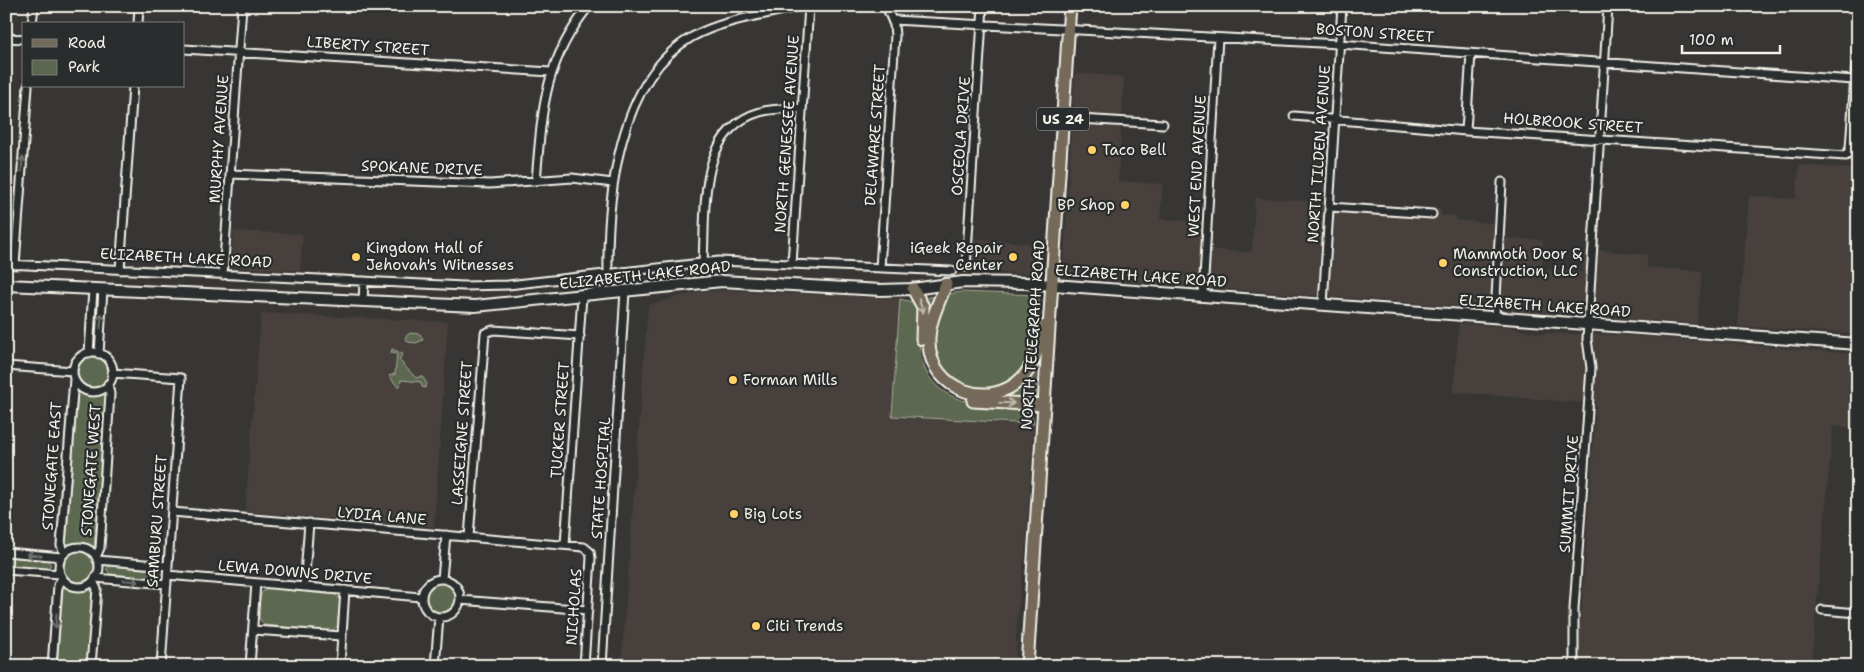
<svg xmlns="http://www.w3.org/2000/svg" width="1864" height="672" font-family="'Shantell Sans',sans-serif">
<rect width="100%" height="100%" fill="#373635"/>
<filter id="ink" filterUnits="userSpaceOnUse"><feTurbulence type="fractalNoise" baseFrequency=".02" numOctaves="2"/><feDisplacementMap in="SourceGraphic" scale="10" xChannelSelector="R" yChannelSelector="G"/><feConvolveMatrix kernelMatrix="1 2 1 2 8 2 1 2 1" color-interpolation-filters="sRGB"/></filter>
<g filter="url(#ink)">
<path fill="#46403e" d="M 1075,73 L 1124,77 L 1118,181 L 1163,184 L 1160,219 L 1202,221 L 1201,249 L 1252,252 L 1255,198 L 1441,208 L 1441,215 L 1456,216 L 1456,220 L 1505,224 L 1505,238 L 1543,240 L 1542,269 L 1582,272 L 1584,251 L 1601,250 L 1647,255 L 1647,267 L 1702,271 L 1697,324 L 1067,277 L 1063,272 Z
M 1799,165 L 1858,169 L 1858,334 L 1738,326 L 1749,196 L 1796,199 Z
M 233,231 L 303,234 L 300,271 L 231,267 Z
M 972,238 L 1039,244 L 1037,274 L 969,272 Z
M 730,290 L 900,299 L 892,415 L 1034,424 L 1026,544 L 1017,620 L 1015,666 L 621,666 L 648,305 L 697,292 Z
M 261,313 L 448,322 L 434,527 L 245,512 Z
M 1459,323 L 1507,327 L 1537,333 L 1626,335 L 1858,354 L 1858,428 L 1833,426 L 1811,666 L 1581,666 L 1579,648 L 1596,404 L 1453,392 Z"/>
<path fill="#5b6750" stroke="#a8ac9c" d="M 961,292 L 1037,295 L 1039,301 L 1033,357 L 1010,385 L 975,391 L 948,378 L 934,353 L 933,328 L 948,294 Z
M 939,296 C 934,309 927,323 926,337 C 923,403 1009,420 1037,360 L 1036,401 C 1026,402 1015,401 1005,400 C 967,399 929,393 925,347 C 924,330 927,313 928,297 Z
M 900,299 L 913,302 L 919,309 C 919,322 918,337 920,351 C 928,406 981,405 1024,408 L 1031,413 L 1034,424 L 892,416 Z
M 410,333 L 420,334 L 423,340 L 416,343 L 408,342 L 405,337 Z
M 392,349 L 403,354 L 399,360 L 416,378 L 422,376 L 427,384 L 425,388 L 422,387 L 421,382 L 401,380 L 400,386 L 397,386 L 389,376 L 395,374 L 397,354 L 391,353 Z
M78 372a15 15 0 1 1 30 0a15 15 0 1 1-30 0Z
M 78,391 L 92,396 L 104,393 L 106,395 L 94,548 L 81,543 L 66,545 Z
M64 567a15 15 0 1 1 30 0a15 15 0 1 1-30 0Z
M 6,557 L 47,560 L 51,565 L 47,569 L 6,565 Z
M 110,566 L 156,570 L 159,575 L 155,578 L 110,574 L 106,569 Z
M426 598a15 15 0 1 1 30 0a15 15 0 1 1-30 0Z
M 63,587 L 77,591 L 92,590 L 87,666 L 57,666 Z
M 267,588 L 336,595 L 340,600 L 337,627 L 331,631 L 264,625 L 259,618 C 259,608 257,593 267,588 Z"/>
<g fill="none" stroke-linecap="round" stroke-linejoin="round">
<defs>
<path id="minor" d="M 893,20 L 1339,44 L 1854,80
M 32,24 L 34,6
M 138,24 L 139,6
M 6,38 L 24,39
M 184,49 L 551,72
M 1294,116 L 1466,131 L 1846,156 L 1850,148 L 1858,33
M 1063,118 L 1163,124
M 1466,131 L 1471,53
M 230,174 L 490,184 L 572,178 L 613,183
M 536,181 C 542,112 543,63 589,6
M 1330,207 L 1432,214
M 703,262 C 706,210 697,130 760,112 C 774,108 788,109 802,108
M 6,264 L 464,286 L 508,285 L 719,261 L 952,271
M 792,264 L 809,6
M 15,265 L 28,86
M 966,267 L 983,6
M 880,268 L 895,36 L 894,25 L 886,6
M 120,270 L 133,86
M 608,273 C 607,197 618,79 692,37 C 724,19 766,15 802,6
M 223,275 L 242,6
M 1203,295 L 1218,38
M 363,302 L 364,281
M 1323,304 L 1342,6
M 1495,317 L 1502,182
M73 372a20 20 0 1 1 40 0a20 20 0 1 1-40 0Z
M 89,353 L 93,289
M 99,354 L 103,289
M 6,366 L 73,371
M 112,373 L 181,378 L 161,666
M 172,512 L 584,547 L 590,552 L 591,558 L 584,666
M 469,537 L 485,333 L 493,330 L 580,336
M 565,545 L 582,296
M59 567a20 20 0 1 1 40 0a20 20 0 1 1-40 0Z
M 6,552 L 62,557
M 64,554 L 61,545 L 74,379
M 96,557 L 100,548 L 110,394 L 108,384
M 97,560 L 168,566
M 6,570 L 60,574
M 167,575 L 421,597
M 95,578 L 167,584
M422 598a19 19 0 1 1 38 0a19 19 0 1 1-38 0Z
M 442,579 L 446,535
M 304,587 L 309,523
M 460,600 L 588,610
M 1822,610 L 1858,613
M 253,630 L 342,636
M 52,666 L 58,585 L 62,578
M 91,666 L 97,589 L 93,581
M 250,666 L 256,583
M 340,666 L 345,590
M 435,666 L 439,617
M 602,666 L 625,291
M 1574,666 L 1574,609 L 1591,368 L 1587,339 L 1608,6"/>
<path id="secondary" d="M 6,285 L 475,306 L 722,281 L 881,290 L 913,289 L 963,282 L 1026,283 L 1858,344"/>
<path id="primary" d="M 946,284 C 939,303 928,323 929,343 C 930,390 990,411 1022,378 C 1035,365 1039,343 1045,326
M 913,289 L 923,307 L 922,339
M 973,401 L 1044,405
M 1027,666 L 1070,6"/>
</defs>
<use href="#minor" stroke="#f4f1e8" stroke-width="11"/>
<use href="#secondary" stroke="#f4f1e8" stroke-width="14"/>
<use href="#primary" stroke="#f4f1e8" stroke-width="15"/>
<use href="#minor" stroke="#2a2d2e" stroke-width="7"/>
<use href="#secondary" stroke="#2a2d2e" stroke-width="10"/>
<use href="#primary" stroke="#746a5a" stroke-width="11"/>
</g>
<defs><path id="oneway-shaft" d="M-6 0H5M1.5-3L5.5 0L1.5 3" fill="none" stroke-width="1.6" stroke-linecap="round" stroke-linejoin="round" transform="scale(1.25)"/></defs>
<g stroke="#71726f">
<use href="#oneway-shaft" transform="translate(22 164) rotate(-86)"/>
<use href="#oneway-shaft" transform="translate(101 321) rotate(-86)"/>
<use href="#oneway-shaft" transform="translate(34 555) rotate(-175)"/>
<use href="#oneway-shaft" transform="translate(131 581) rotate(5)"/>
<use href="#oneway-shaft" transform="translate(56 621) rotate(94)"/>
</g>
<g stroke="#c1bbaf">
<use href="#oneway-shaft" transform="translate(921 306) rotate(73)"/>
<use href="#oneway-shaft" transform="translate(1007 403) rotate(2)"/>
</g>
</g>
<g fill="#ffd166" stroke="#2a2d2e" stroke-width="2">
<circle cx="1092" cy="150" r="5"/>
<circle cx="1125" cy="205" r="5"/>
<circle cx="356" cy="257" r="5"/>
<circle cx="1013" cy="257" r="5"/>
<circle cx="1443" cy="263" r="5"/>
<circle cx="733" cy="380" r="5"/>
<circle cx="734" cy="514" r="5"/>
<circle cx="756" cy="626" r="5"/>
</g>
<g text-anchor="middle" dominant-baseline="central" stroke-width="4.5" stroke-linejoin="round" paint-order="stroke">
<rect fill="#2a2d2e" stroke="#b7b6b0" stroke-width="1" x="1037" y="107.5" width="52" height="23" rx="4"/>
<g font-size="14" font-weight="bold" fill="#f4f1e8">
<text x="1063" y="119">US 24</text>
</g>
<g font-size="15" fill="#f4f1e8" stroke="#2a2d2e">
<text transform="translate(1375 33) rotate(4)">BOSTON STREET</text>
<text transform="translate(368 46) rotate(4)">LIBERTY STREET</text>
<text transform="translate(1573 123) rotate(4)">HOLBROOK STREET</text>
<text transform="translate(787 134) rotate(-86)">NORTH GENESSEE AVENUE</text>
<text transform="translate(875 135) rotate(-86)">DELAWARE STREET</text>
<text transform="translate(961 136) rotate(-86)">OSCEOLA DRIVE</text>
<text transform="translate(219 139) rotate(-86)">MURPHY AVENUE</text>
<text transform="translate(1319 154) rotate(-86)">NORTH TILDEN AVENUE</text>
<text transform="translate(1197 166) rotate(-87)">WEST END AVENUE</text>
<text transform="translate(422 168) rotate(2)">SPOKANE DRIVE</text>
<text transform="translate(186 258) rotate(3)">ELIZABETH LAKE ROAD</text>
<text transform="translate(645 275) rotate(-6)">ELIZABETH LAKE ROAD</text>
<text transform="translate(1141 276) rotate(4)">ELIZABETH LAKE ROAD</text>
<text transform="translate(1545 306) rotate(4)">ELIZABETH LAKE ROAD</text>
<text transform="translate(1033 335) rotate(-86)">NORTH TELEGRAPH ROAD</text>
<text transform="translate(560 420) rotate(-86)">TUCKER STREET</text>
<text transform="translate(462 433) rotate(-86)">LASSEIGNE STREET</text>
<text transform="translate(52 466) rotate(-86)">STONEGATE EAST</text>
<text transform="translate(91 470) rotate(-86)">STONEGATE WEST</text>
<text transform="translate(601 478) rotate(-86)">STATE HOSPITAL</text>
<text transform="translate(1569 494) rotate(-86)">SUMMIT DRIVE</text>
<text transform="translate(382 516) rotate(5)">LYDIA LANE</text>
<text transform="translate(157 521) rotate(-86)">SAMBURU STREET</text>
<text transform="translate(295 572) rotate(5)">LEWA DOWNS DRIVE</text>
<text transform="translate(574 607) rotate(-86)">NICHOLAS</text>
</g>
<g font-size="15" fill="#f4f1e8" stroke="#2a2d2e" text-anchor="start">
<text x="1102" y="150">Taco Bell</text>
<text x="1115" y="205" text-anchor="end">BP Shop</text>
<text x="366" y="248">Kingdom Hall of<tspan x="366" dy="17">Jehovah's Witnesses</tspan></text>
<text x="1003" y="248" text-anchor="end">iGeek Repair<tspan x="1003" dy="17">Center</tspan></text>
<text x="1453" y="254">Mammoth Door &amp;<tspan x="1453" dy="17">Construction, LLC</tspan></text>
<text x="743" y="380">Forman Mills</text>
<text x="744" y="514">Big Lots</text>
<text x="766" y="626">Citi Trends</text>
</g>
</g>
<rect width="1864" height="672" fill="none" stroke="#2a2d2e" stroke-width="25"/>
<rect x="12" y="12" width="1839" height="647" fill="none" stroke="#f4f1e8" stroke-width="2" filter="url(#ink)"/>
<rect x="22" y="22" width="162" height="65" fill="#2a2d2e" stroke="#7b7b78"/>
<rect x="32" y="39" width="25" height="8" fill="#746a5a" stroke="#7b7b78"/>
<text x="68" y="48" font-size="15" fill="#f4f1e8">Road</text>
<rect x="32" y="60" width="25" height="15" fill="#5b6750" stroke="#7b7b78"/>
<text x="68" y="72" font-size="15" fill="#f4f1e8">Park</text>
<path d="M1682 45v8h98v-8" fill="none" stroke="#f4f1e8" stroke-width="2.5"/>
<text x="1689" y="45" font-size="15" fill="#f4f1e8" stroke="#2a2d2e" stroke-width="4" paint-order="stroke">100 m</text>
</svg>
